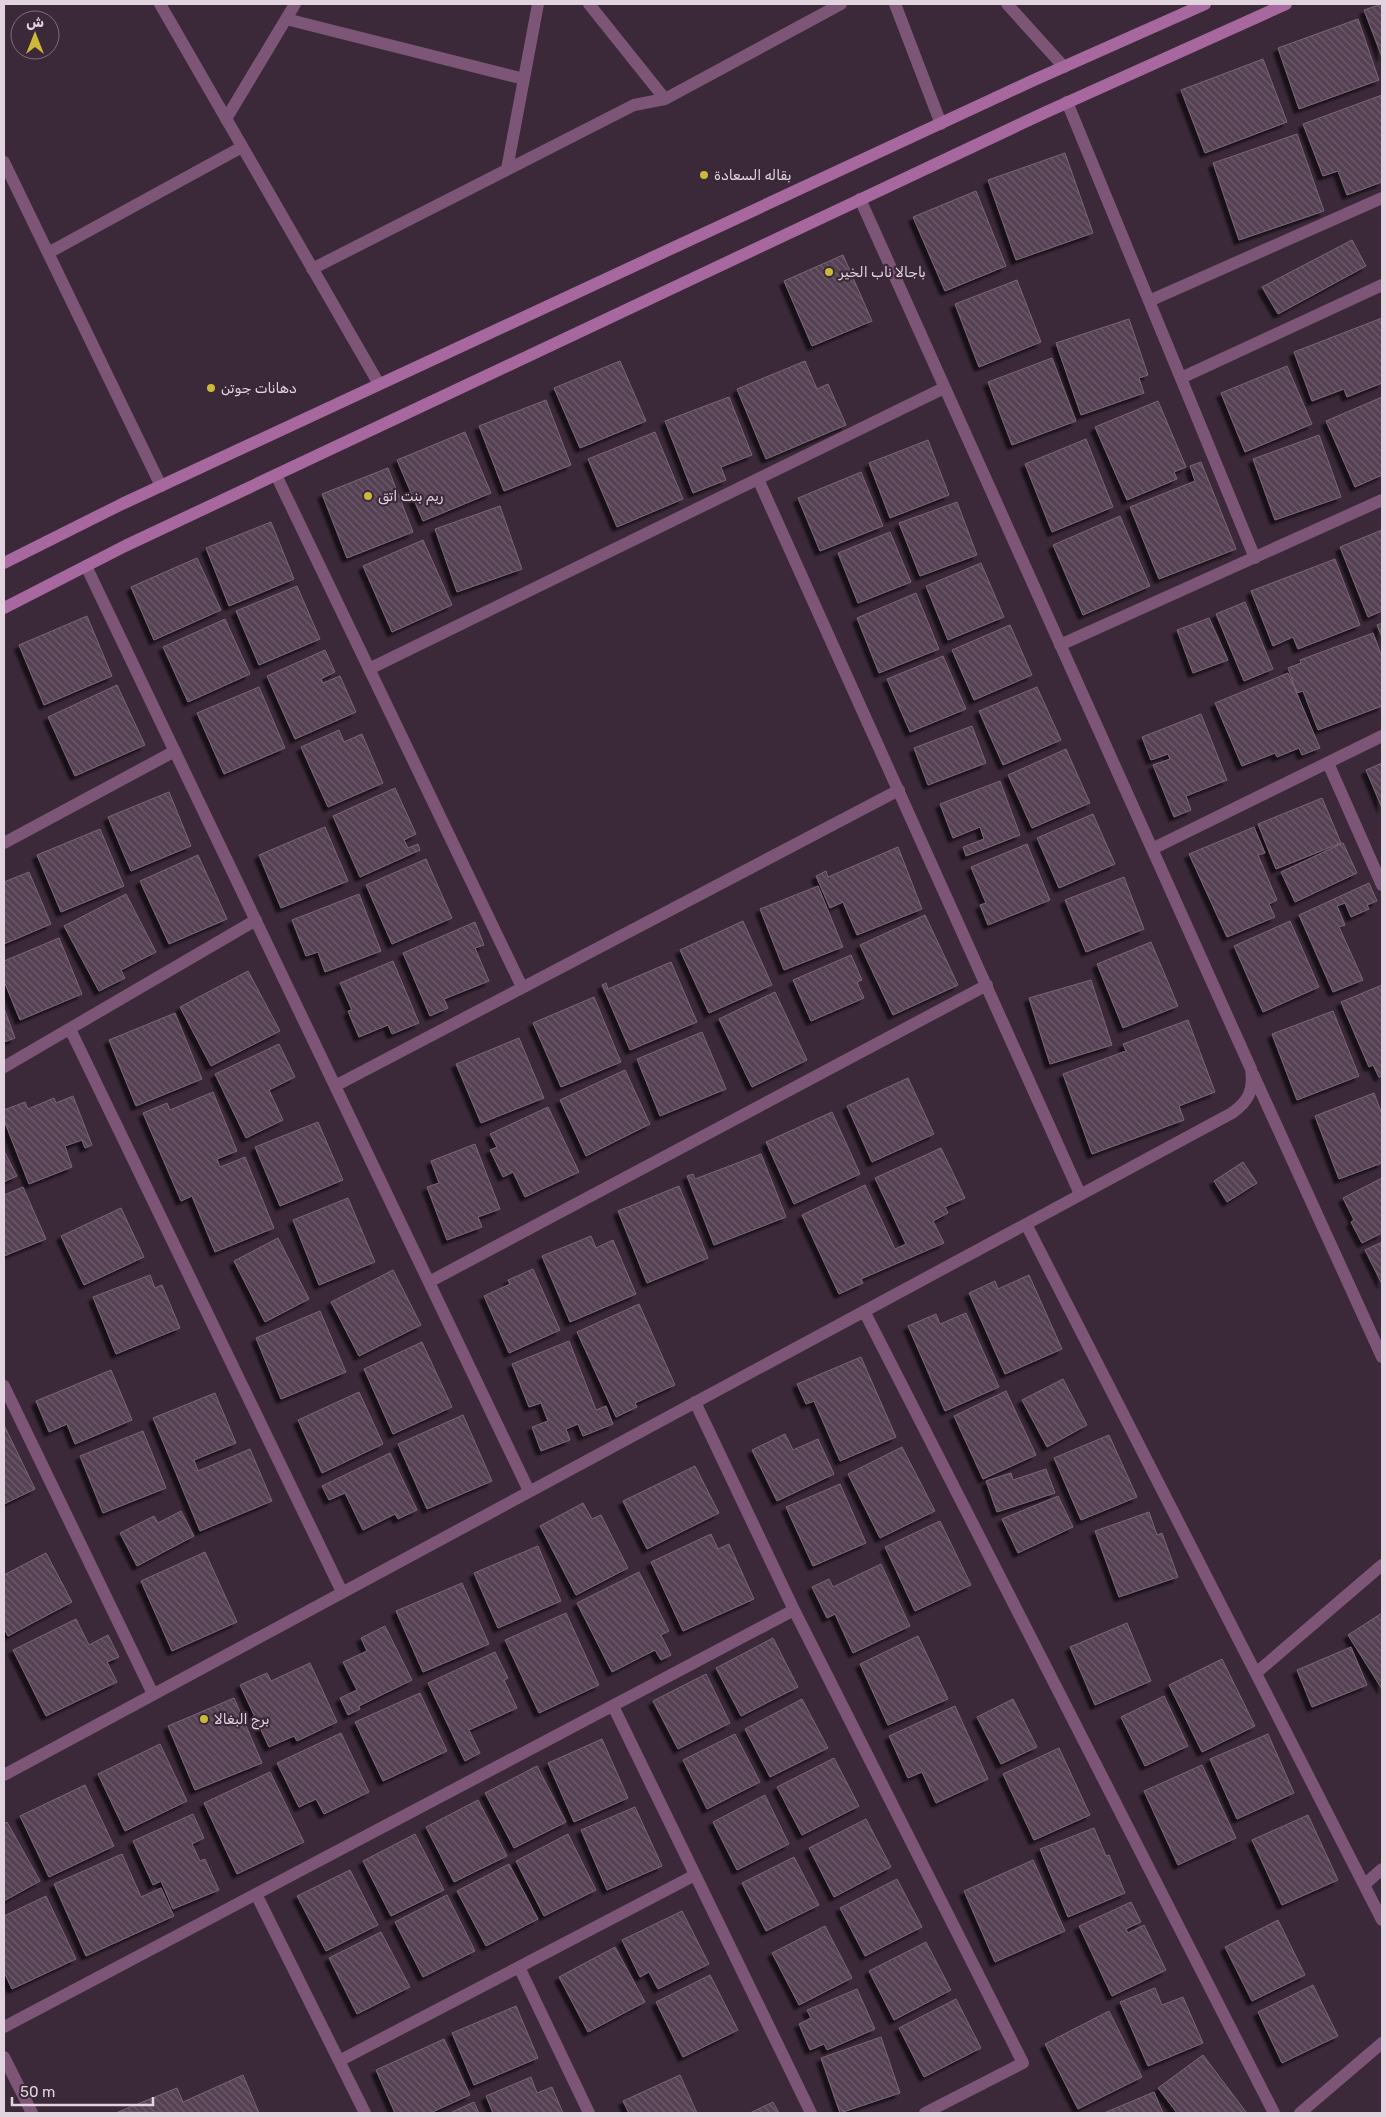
<svg xmlns="http://www.w3.org/2000/svg" width="1386" height="2117" font-family="Rubik,'Noto Sans Arabic',sans-serif">
<defs>
<pattern id="building-back-hatch" width="6" height="6" patternUnits="userSpaceOnUse" patternTransform="scale(1.25)"><rect width="6" height="6" fill="#564153"/><path d="M-1 5l2 2M0 0l6 6M5-1l2 2" fill="none" stroke="#6e5c6b"/></pattern>
<filter id="shadow"><feDropShadow dx="-4.5" dy="4.5" stdDeviation="1" flood-color="#0009"/></filter>
</defs>
<rect width="100%" height="100%" fill="#3b2839"/>
<path fill="url(#building-back-hatch)" stroke="#7b6578" filter="url(#shadow)" d="M 1382,4 L 1382,57 L 1364,10 Z
M 1358,19 L 1379,80 L 1299,109 L 1278,48 Z
M 1263,59 L 1287,122 L 1205,153 L 1181,90 Z
M 1382,95 L 1382,182 L 1347,195 L 1338,171 L 1323,176 L 1303,124 Z
M 1297,134 L 1324,211 L 1239,240 L 1213,163 Z
M 1065,153 L 1093,233 L 1016,260 L 988,180 Z
M 976,191 L 1006,266 L 945,291 L 913,217 Z
M 1352,240 L 1366,266 L 1278,314 L 1262,287 Z
M 843,255 L 872,321 L 812,346 L 784,281 Z
M 1017,280 L 1041,342 L 979,367 L 955,304 Z
M 1382,318 L 1382,383 L 1347,397 L 1344,389 L 1312,401 L 1294,352 Z
M 1129,319 L 1148,375 L 1139,378 L 1144,393 L 1081,415 L 1056,343 Z
M 1052,358 L 1076,421 L 1012,445 L 988,382 Z
M 620,361 L 646,421 L 580,448 L 554,388 Z
M 805,361 L 817,389 L 828,384 L 846,425 L 766,459 L 737,389 Z
M 1287,366 L 1312,424 L 1245,452 L 1221,393 Z
M 729,397 L 752,455 L 721,467 L 726,480 L 693,493 L 665,421 Z
M 1382,397 L 1382,475 L 1355,487 L 1326,421 Z
M 546,400 L 571,465 L 504,491 L 479,426 Z
M 1158,401 L 1186,467 L 1174,472 L 1177,479 L 1127,500 L 1095,427 Z
M 465,432 L 491,493 L 423,521 L 397,460 Z
M 655,432 L 683,499 L 617,527 L 588,459 Z
M 1319,435 L 1341,497 L 1275,520 L 1253,459 Z
M 1086,439 L 1113,507 L 1052,532 L 1025,464 Z
M 928,440 L 949,495 L 890,518 L 869,463 Z
M 1201,462 L 1236,549 L 1159,579 L 1130,507 L 1195,481 L 1190,466 Z
M 388,468 L 413,532 L 347,558 L 322,494 Z
M 861,472 L 883,526 L 820,551 L 798,498 Z
M 957,502 L 977,555 L 920,576 L 899,523 Z
M 500,506 L 522,569 L 457,592 L 435,529 Z
M 1120,516 L 1150,586 L 1083,615 L 1053,545 Z
M 271,522 L 294,579 L 229,606 L 206,548 Z
M 1382,530 L 1382,611 L 1368,617 L 1340,547 Z
M 890,532 L 911,582 L 858,603 L 838,553 Z
M 423,540 L 452,605 L 392,632 L 363,566 Z
M 197,558 L 221,610 L 154,640 L 131,587 Z
M 1335,559 L 1360,625 L 1298,649 L 1293,637 L 1273,646 L 1251,591 Z
M 981,563 L 1004,617 L 948,640 L 926,586 Z
M 297,586 L 320,639 L 259,665 L 236,611 Z
M 916,593 L 939,649 L 879,673 L 857,618 Z
M 1245,602 L 1273,669 L 1244,681 L 1216,614 Z
M 87,616 L 112,676 L 44,705 L 19,645 Z
M 1209,618 L 1228,660 L 1193,673 L 1177,630 Z
M 225,619 L 250,674 L 188,702 L 163,647 Z
M 1382,623 L 1382,637 L 1377,625 Z
M 1010,625 L 1032,675 L 974,700 L 952,650 Z
M 1373,633 L 1382,657 L 1382,706 L 1318,730 L 1303,691 L 1297,693 L 1288,668 L 1301,663 L 1300,660 Z
M 325,650 L 335,672 L 321,679 L 323,683 L 340,676 L 356,712 L 295,739 L 267,676 Z
M 943,656 L 966,709 L 910,732 L 887,679 Z
M 1288,673 L 1320,748 L 1302,755 L 1299,748 L 1277,757 L 1275,753 L 1242,766 L 1215,703 Z
M 117,685 L 145,745 L 75,776 L 48,717 Z
M 259,687 L 285,748 L 224,774 L 197,713 Z
M 1037,687 L 1061,740 L 1003,765 L 979,711 Z
M 1201,714 L 1227,780 L 1186,796 L 1191,810 L 1174,817 L 1153,765 L 1170,759 L 1168,754 L 1151,760 L 1142,737 Z
M 972,726 L 986,763 L 928,785 L 914,748 Z
M 339,730 L 344,742 L 362,734 L 383,783 L 328,807 L 301,747 Z
M 1066,749 L 1090,803 L 1032,828 L 1008,775 Z
M 1382,763 L 1382,808 L 1366,770 Z
M 1000,781 L 1020,835 L 966,856 L 963,847 L 984,839 L 980,827 L 953,838 L 940,804 Z
M 395,788 L 416,834 L 404,840 L 408,848 L 418,844 L 420,850 L 360,877 L 333,816 Z
M 169,792 L 191,846 L 131,871 L 108,817 Z
M 1322,798 L 1341,843 L 1276,869 L 1258,824 Z
M 1093,814 L 1115,864 L 1059,888 L 1037,838 Z
M 325,827 L 348,881 L 281,908 L 259,855 Z
M 1254,827 L 1265,853 L 1258,855 L 1277,900 L 1269,904 L 1275,917 L 1227,937 L 1189,854 Z
M 100,829 L 124,886 L 61,912 L 37,855 Z
M 1343,843 L 1357,873 L 1295,902 L 1281,872 Z
M 1027,844 L 1050,900 L 988,925 L 980,905 L 986,903 L 971,867 Z
M 898,847 L 922,909 L 857,935 L 843,902 L 830,908 L 816,876 L 826,871 L 828,877 Z
M 198,855 L 227,919 L 169,944 L 140,881 Z
M 426,859 L 452,918 L 392,944 L 366,885 Z
M 29,872 L 51,924 L 4,944 L 4,882 Z
M 1124,877 L 1144,929 L 1086,952 L 1065,900 Z
M 1369,883 L 1377,901 L 1367,905 L 1369,909 L 1351,917 L 1345,903 L 1337,906 L 1345,925 L 1339,927 L 1363,980 L 1333,992 L 1299,915 Z
M 818,886 L 843,947 L 784,970 L 760,909 Z
M 126,894 L 156,952 L 121,970 L 125,978 L 99,991 L 64,926 Z
M 359,894 L 381,951 L 325,972 L 318,952 L 306,956 L 292,920 Z
M 925,915 L 958,985 L 893,1015 L 860,945 Z
M 743,921 L 772,985 L 709,1013 L 680,950 Z
M 1290,921 L 1319,987 L 1263,1012 L 1234,946 Z
M 475,922 L 484,945 L 475,948 L 489,981 L 444,999 L 448,1008 L 430,1016 L 403,953 Z
M 59,938 L 82,994 L 20,1020 L 4,981 L 4,961 Z
M 1151,942 L 1178,1006 L 1123,1028 L 1097,964 Z
M 851,955 L 862,980 L 857,982 L 864,998 L 811,1021 L 793,980 Z
M 393,961 L 419,1023 L 392,1034 L 388,1025 L 359,1037 L 348,1011 L 352,1010 L 340,983 Z
M 671,962 L 697,1022 L 630,1050 L 602,985 L 606,983 L 608,989 Z
M 248,971 L 280,1031 L 211,1066 L 180,1007 Z
M 1091,980 L 1112,1045 L 1050,1064 L 1029,998 Z
M 1382,985 L 1382,1076 L 1379,1077 L 1373,1065 L 1369,1067 L 1341,1002 Z
M 775,992 L 807,1060 L 752,1087 L 719,1019 Z
M 594,997 L 621,1062 L 561,1087 L 533,1023 Z
M 4,1008 L 15,1038 L 4,1042 Z
M 1333,1011 L 1359,1076 L 1297,1100 L 1272,1034 Z
M 175,1013 L 202,1079 L 136,1106 L 109,1040 Z
M 1188,1020 L 1215,1092 L 1179,1106 L 1184,1120 L 1092,1154 L 1063,1074 L 1126,1051 L 1123,1044 Z
M 702,1032 L 726,1089 L 660,1116 L 637,1059 Z
M 519,1038 L 544,1098 L 481,1123 L 456,1064 Z
M 279,1044 L 295,1077 L 269,1090 L 283,1120 L 246,1138 L 215,1074 Z
M 625,1070 L 650,1124 L 586,1156 L 560,1100 Z
M 908,1078 L 934,1134 L 872,1162 L 847,1106 Z
M 213,1092 L 237,1151 L 217,1159 L 220,1167 L 245,1157 L 274,1228 L 215,1252 L 192,1196 L 181,1201 L 143,1113 L 167,1103 L 170,1110 Z
M 1374,1093 L 1382,1114 L 1382,1163 L 1339,1179 L 1315,1116 Z
M 73,1096 L 92,1145 L 85,1148 L 82,1140 L 65,1146 L 72,1167 L 29,1184 L 4,1120 L 4,1110 L 25,1102 L 28,1109 L 54,1098 L 56,1103 Z
M 548,1107 L 579,1172 L 525,1197 L 513,1172 L 503,1177 L 490,1150 L 497,1147 L 490,1134 Z
M 832,1112 L 860,1174 L 794,1204 L 766,1142 Z
M 318,1122 L 343,1180 L 280,1206 L 255,1147 Z
M 475,1144 L 500,1209 L 478,1217 L 482,1227 L 447,1240 L 427,1187 L 439,1183 L 431,1161 Z
M 941,1148 L 965,1198 L 945,1207 L 948,1213 L 933,1221 L 944,1243 L 861,1279 L 863,1283 L 839,1294 L 802,1215 L 865,1185 L 895,1249 L 906,1244 L 875,1178 Z
M 4,1151 L 17,1176 L 4,1182 Z
M 761,1154 L 786,1217 L 714,1245 L 687,1176 L 693,1174 L 695,1179 Z
M 1243,1162 L 1257,1183 L 1227,1202 L 1214,1181 Z
M 1382,1178 L 1382,1233 L 1362,1243 L 1351,1222 L 1354,1220 L 1343,1198 Z
M 679,1186 L 708,1258 L 647,1283 L 618,1211 Z
M 23,1187 L 46,1239 L 4,1256 L 4,1195 Z
M 348,1198 L 375,1262 L 319,1285 L 293,1220 Z
M 121,1208 L 144,1257 L 84,1285 L 61,1236 Z
M 591,1236 L 596,1248 L 613,1240 L 636,1294 L 570,1322 L 542,1256 Z
M 278,1238 L 309,1299 L 265,1322 L 234,1261 Z
M 1382,1242 L 1382,1284 L 1365,1250 Z
M 533,1269 L 560,1330 L 509,1353 L 484,1296 L 510,1284 L 508,1280 Z
M 393,1270 L 421,1325 L 359,1356 L 331,1302 Z
M 150,1275 L 155,1288 L 162,1285 L 180,1328 L 116,1354 L 93,1297 Z
M 1029,1275 L 1062,1349 L 1005,1374 L 969,1293 L 995,1281 L 998,1289 Z
M 639,1304 L 675,1385 L 635,1403 L 637,1407 L 616,1417 L 577,1332 Z
M 320,1311 L 346,1372 L 281,1399 L 256,1338 Z
M 966,1313 L 999,1387 L 945,1411 L 908,1326 L 936,1314 L 940,1324 Z
M 569,1341 L 596,1410 L 606,1406 L 613,1424 L 583,1436 L 578,1424 L 566,1429 L 570,1440 L 541,1451 L 532,1427 L 548,1421 L 541,1403 L 529,1407 L 512,1364 Z
M 422,1342 L 452,1407 L 393,1434 L 364,1369 Z
M 861,1357 L 896,1437 L 840,1461 L 814,1401 L 806,1404 L 797,1384 Z
M 111,1370 L 132,1420 L 75,1444 L 67,1424 L 49,1432 L 36,1401 Z
M 1063,1379 L 1087,1425 L 1047,1447 L 1022,1400 Z
M 1006,1391 L 1036,1455 L 983,1479 L 954,1416 Z
M 359,1392 L 383,1444 L 322,1473 L 298,1420 Z
M 215,1393 L 236,1443 L 194,1460 L 198,1471 L 250,1449 L 272,1501 L 200,1531 L 153,1418 Z
M 463,1415 L 492,1481 L 427,1509 L 398,1444 Z
M 4,1425 L 35,1489 L 4,1504 Z
M 143,1431 L 166,1488 L 103,1513 L 80,1456 Z
M 785,1434 L 793,1450 L 818,1439 L 834,1474 L 777,1501 L 752,1450 Z
M 1109,1435 L 1137,1497 L 1081,1520 L 1054,1458 Z
M 902,1447 L 935,1511 L 880,1538 L 848,1474 Z
M 390,1453 L 417,1510 L 398,1519 L 395,1514 L 363,1530 L 345,1493 L 329,1500 L 322,1486 Z
M 695,1466 L 719,1513 L 647,1549 L 623,1501 Z
M 1046,1469 L 1055,1493 L 997,1512 L 986,1481 L 1011,1473 L 1013,1480 Z
M 840,1484 L 866,1543 L 813,1566 L 786,1507 Z
M 1058,1496 L 1073,1527 L 1018,1553 L 1002,1519 Z
M 583,1503 L 592,1519 L 601,1515 L 628,1568 L 576,1595 L 540,1526 Z
M 181,1511 L 194,1536 L 137,1566 L 120,1533 L 154,1516 L 158,1523 Z
M 1149,1512 L 1157,1535 L 1162,1533 L 1178,1577 L 1119,1597 L 1095,1531 Z
M 940,1521 L 971,1585 L 915,1611 L 885,1547 Z
M 711,1534 L 718,1549 L 729,1544 L 754,1599 L 683,1631 L 651,1562 Z
M 538,1546 L 561,1601 L 498,1628 L 474,1573 Z
M 205,1552 L 237,1622 L 172,1651 L 141,1581 Z
M 46,1553 L 72,1602 L 8,1636 L 4,1628 L 4,1575 Z
M 881,1564 L 910,1626 L 853,1653 L 835,1614 L 827,1618 L 812,1587 L 829,1579 L 833,1587 Z
M 639,1572 L 669,1631 L 661,1635 L 671,1655 L 661,1660 L 655,1650 L 612,1672 L 577,1603 Z
M 462,1583 L 489,1644 L 423,1672 L 396,1611 Z
M 566,1613 L 599,1685 L 539,1713 L 505,1640 Z
M 1382,1613 L 1382,1689 L 1348,1635 Z
M 76,1619 L 89,1645 L 108,1635 L 119,1657 L 107,1662 L 117,1682 L 46,1716 L 13,1650 Z
M 1127,1623 L 1151,1681 L 1095,1705 L 1070,1647 Z
M 385,1626 L 412,1680 L 359,1706 L 360,1709 L 348,1715 L 340,1698 L 357,1690 L 343,1662 L 367,1651 L 361,1638 Z
M 918,1636 L 948,1699 L 888,1725 L 860,1664 Z
M 773,1638 L 798,1687 L 741,1716 L 716,1668 Z
M 1351,1647 L 1367,1685 L 1312,1707 L 1297,1670 Z
M 495,1652 L 508,1678 L 504,1680 L 517,1708 L 469,1730 L 480,1753 L 465,1761 L 428,1683 Z
M 1222,1659 L 1255,1726 L 1202,1752 L 1169,1685 Z
M 310,1663 L 337,1722 L 297,1741 L 294,1736 L 269,1747 L 240,1685 L 267,1673 L 271,1681 Z
M 706,1674 L 730,1723 L 678,1749 L 653,1701 Z
M 420,1693 L 447,1751 L 383,1781 L 355,1722 Z
M 1164,1696 L 1188,1746 L 1145,1766 L 1121,1717 Z
M 234,1698 L 262,1763 L 195,1790 L 168,1726 Z
M 802,1699 L 828,1748 L 770,1777 L 745,1729 Z
M 1013,1699 L 1037,1747 L 1001,1764 L 977,1717 Z
M 955,1706 L 988,1779 L 936,1803 L 922,1772 L 908,1778 L 889,1736 Z
M 341,1733 L 369,1792 L 324,1814 L 316,1799 L 299,1807 L 277,1763 Z
M 735,1734 L 760,1782 L 707,1809 L 683,1760 Z
M 1268,1734 L 1294,1793 L 1237,1819 L 1210,1759 Z
M 602,1739 L 628,1798 L 574,1822 L 548,1763 Z
M 160,1744 L 187,1801 L 125,1831 L 98,1774 Z
M 1059,1748 L 1090,1815 L 1034,1840 L 1003,1774 Z
M 834,1758 L 859,1806 L 802,1835 L 777,1787 Z
M 1202,1765 L 1236,1838 L 1178,1865 L 1144,1791 Z
M 537,1766 L 566,1822 L 514,1848 L 485,1793 Z
M 270,1772 L 304,1842 L 237,1874 L 204,1803 Z
M 85,1785 L 114,1846 L 49,1877 L 20,1816 Z
M 765,1795 L 789,1844 L 737,1870 L 713,1822 Z
M 478,1800 L 507,1856 L 454,1882 L 426,1827 Z
M 635,1807 L 662,1866 L 607,1890 L 581,1830 Z
M 193,1814 L 204,1838 L 192,1844 L 200,1861 L 205,1859 L 219,1890 L 173,1909 L 161,1881 L 153,1885 L 133,1841 Z
M 1308,1815 L 1338,1880 L 1282,1905 L 1252,1840 Z
M 866,1819 L 891,1867 L 834,1897 L 809,1848 Z
M 7,1822 L 40,1881 L 4,1901 L 4,1824 Z
M 1094,1828 L 1106,1856 L 1109,1855 L 1125,1893 L 1068,1917 L 1040,1849 Z
M 415,1834 L 444,1890 L 391,1916 L 363,1861 Z
M 568,1834 L 596,1890 L 544,1916 L 516,1861 Z
M 122,1854 L 141,1897 L 161,1888 L 174,1916 L 86,1956 L 54,1884 Z
M 794,1857 L 819,1905 L 766,1931 L 742,1883 Z
M 1033,1860 L 1065,1931 L 995,1962 L 964,1891 Z
M 509,1864 L 538,1919 L 486,1946 L 457,1891 Z
M 350,1870 L 378,1925 L 326,1951 L 297,1896 Z
M 897,1879 L 922,1927 L 865,1956 L 840,1908 Z
M 447,1895 L 475,1951 L 423,1977 L 395,1922 Z
M 46,1896 L 76,1959 L 12,1989 L 4,1972 L 4,1916 Z
M 1131,1902 L 1141,1922 L 1126,1929 L 1128,1933 L 1144,1925 L 1166,1970 L 1112,1996 L 1079,1926 Z
M 682,1911 L 709,1964 L 658,1989 L 649,1972 L 640,1977 L 622,1940 Z
M 1278,1920 L 1305,1975 L 1252,2001 L 1225,1947 Z
M 825,1926 L 852,1978 L 799,2005 L 772,1953 Z
M 381,1932 L 410,1987 L 357,2014 L 329,1958 Z
M 926,1942 L 951,1990 L 894,2020 L 869,1971 Z
M 615,1947 L 645,2002 L 588,2032 L 559,1977 Z
M 710,1975 L 738,2030 L 683,2057 L 656,2002 Z
M 1313,1985 L 1338,2036 L 1282,2063 L 1258,2012 Z
M 1155,1988 L 1162,2005 L 1183,1997 L 1203,2043 L 1148,2066 L 1120,2002 Z
M 857,1989 L 875,2029 L 827,2050 L 824,2044 L 810,2050 L 799,2024 L 811,2018 L 807,2010 Z
M 956,1999 L 981,2048 L 924,2077 L 899,2028 Z
M 516,2006 L 538,2058 L 474,2085 L 452,2033 Z
M 1109,2011 L 1142,2077 L 1078,2109 L 1045,2044 Z
M 881,2037 L 900,2093 L 840,2113 L 821,2058 Z
M 444,2039 L 470,2095 L 430,2113 L 395,2113 L 376,2070 Z
M 1203,2055 L 1246,2112 L 1245,2113 L 1177,2113 L 1158,2088 Z
M 243,2075 L 259,2113 L 118,2112 L 177,2088 L 183,2102 Z
M 680,2075 L 697,2113 L 629,2113 L 623,2101 Z
M 531,2077 L 537,2093 L 552,2087 L 563,2113 L 493,2113 L 486,2096 Z
M 1154,2092 L 1163,2113 L 1104,2113 Z
M 474,2102 L 479,2113 L 450,2113 Z
M 773,2102 L 779,2113 L 750,2113 Z"/>
<g fill="none" stroke-linecap="round" stroke-linejoin="round">
<path stroke="#7c5577" stroke-width="12" d="M 160,4 L 379,384
M 589,4 L 665,99
M 895,4 L 941,124
M 1007,4 L 1064,67
M 286,19 L 524,79
M 1067,102 L 1255,558
M 226,119 L 295,4
M 4,162 L 161,486
M 507,169 L 538,4
M 48,253 L 242,147
M 312,269 L 634,105 L 665,99 L 841,4
M 1149,301 L 1382,198
M 1181,378 L 1382,285
M 276,475 L 522,987
M 758,479 L 1080,1194
M 86,566 L 529,1491
M 1060,645 L 1382,500
M 369,669 L 944,388
M 1328,763 L 1382,885
M 4,843 L 175,751
M 1152,849 L 1382,736
M 70,1029 L 342,1592
M 4,1067 L 256,920
M 1253,1074 L 1382,1357
M 335,1086 L 899,790
M 1026,1224 L 1382,1920
M 429,1282 L 987,985
M 864,1311 L 1274,2113
M 4,1386 L 153,1694
M 695,1402 L 794,1610 L 1023,2063 L 925,2113
M 1256,1673 L 1382,1565
M 613,1706 L 811,2113
M 4,1775 L 1232,1113 C 1249,1101 1254,1090 1251,1069 L 860,199
M 1364,1885 L 1382,1869
M 256,1894 L 365,2113
M 519,1967 L 589,2113
M 4,2027 L 794,1610
M 4,2057 L 32,2113
M 339,2061 L 695,1875
M 1300,2113 L 1382,2043"/>
<path stroke="#a6689f" stroke-width="12" d="M 4,563 L 122,504 L 1034,80 L 1205,4
M 4,608 L 125,546 L 1044,113 L 1286,4"/>
</g>
<g fill="#ccb939" stroke="#3b2839" stroke-width="2">
<circle cx="704" cy="175" r="5"/>
<circle cx="829" cy="272" r="5"/>
<circle cx="211" cy="388" r="5"/>
<circle cx="368" cy="496" r="5"/>
<circle cx="204" cy="1719" r="5"/>
</g>
<g text-anchor="middle" dominant-baseline="central" stroke-width="4.5" stroke-linejoin="round" paint-order="stroke">
<g font-size="14" fill="#e1d4df" stroke="#3b2839" text-anchor="start">
<text x="714" y="175">بقاله السعادة</text>
<text x="839" y="272">باجالا ناب الخير</text>
<text x="221" y="388">دهانات جوتن</text>
<text x="378" y="496">ريم بنت اتق</text>
<text x="214" y="1719">برج البغالا</text>
</g>
</g>
<rect width="1386" height="2117" fill="none" stroke="#e1d4df" stroke-width="10"/>
<g transform="translate(35 35)"><circle r="24" fill="#3b2839" stroke="#7d6d7b"/>
<path d="M0-4L9 19L0 12L-9 19Z" fill="#ccb939"/>
<text y="-8" font-size="14" font-weight="bold" text-anchor="middle" fill="#e1d4df">ش</text>
</g>
<path d="M12 2097v8h141v-8" fill="none" stroke="#e1d4df" stroke-width="2.5"/>
<text x="20" y="2097" font-size="15" fill="#e1d4df" stroke="#3b2839" stroke-width="4" paint-order="stroke">50 m</text>
</svg>
